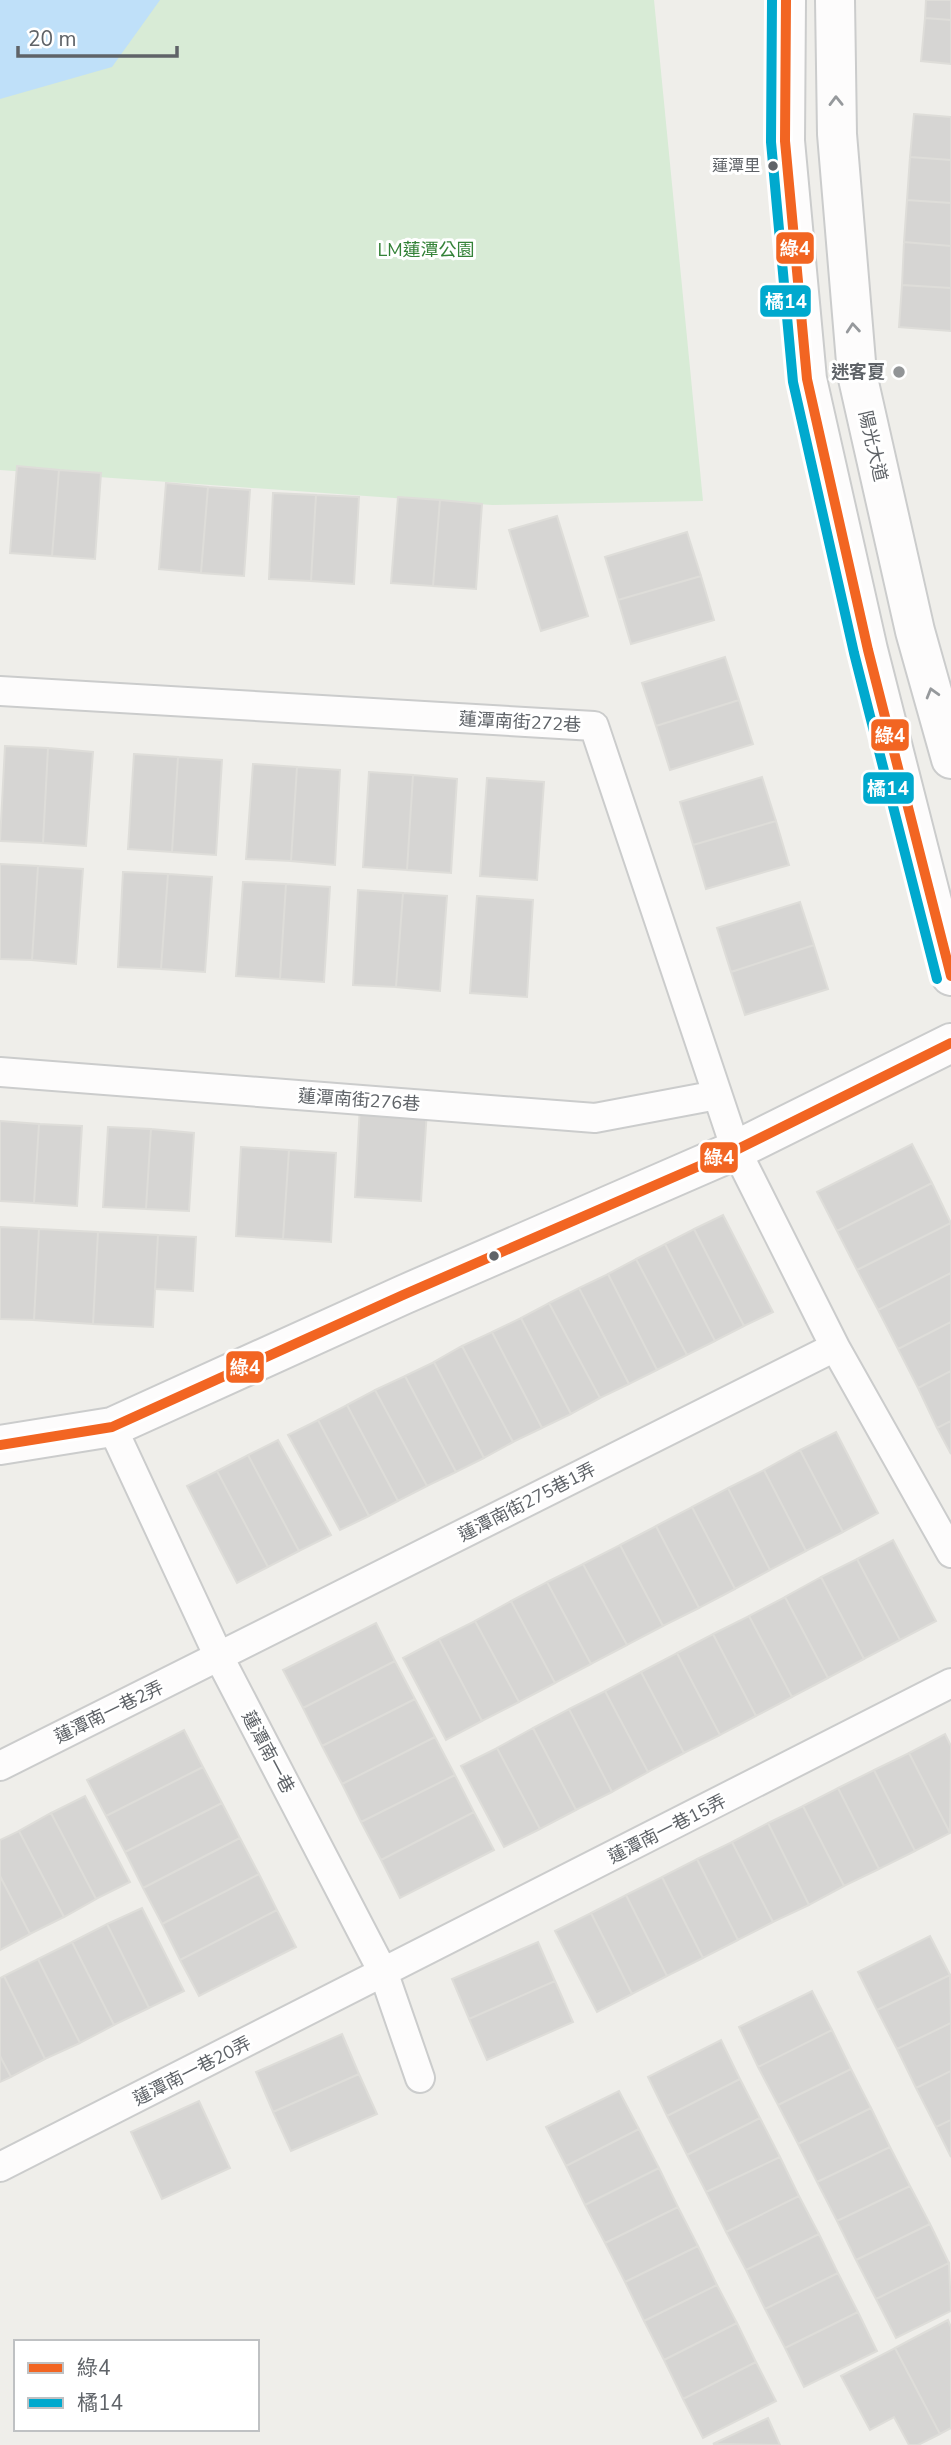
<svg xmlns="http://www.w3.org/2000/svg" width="951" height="2445" font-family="'Nunito Sans','Noto Sans TC',sans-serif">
<rect width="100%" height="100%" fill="#efeeea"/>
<path fill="#d8ebd6" d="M 0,0 L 654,0 L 703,501 L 492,505 L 0,470 Z"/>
<path fill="#bfe0f9" d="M 0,0 L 160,0 L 112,67 L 0,99 Z"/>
<path fill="#d6d5d3" stroke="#deddd9" stroke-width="2" d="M 926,0 L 951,0 L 951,20 L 925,18 Z
M 925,18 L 951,20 L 951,64 L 921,61 Z
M 914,114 L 951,117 L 951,160 L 910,157 Z
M 910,157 L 951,160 L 951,203 L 907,200 Z
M 907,200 L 951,203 L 951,246 L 904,242 Z
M 904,242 L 951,246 L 951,288 L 902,285 Z
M 902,285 L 951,288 L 951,331 L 899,327 Z
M 17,466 L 59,470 L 52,556 L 10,553 Z
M 59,470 L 101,473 L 95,559 L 52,556 Z
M 166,483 L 208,487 L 201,573 L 159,569 Z
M 208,487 L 250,490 L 244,576 L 201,573 Z
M 273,493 L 316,495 L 311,581 L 269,579 Z
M 316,495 L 359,497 L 354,584 L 311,581 Z
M 398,497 L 440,500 L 433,586 L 391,583 Z
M 440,500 L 482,504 L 476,589 L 433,586 Z
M 557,516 L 588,616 L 541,631 L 509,530 Z
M 687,532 L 701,576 L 618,600 L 605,557 Z
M 701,576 L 714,620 L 631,644 L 618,600 Z
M 725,657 L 739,700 L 656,726 L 642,683 Z
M 739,700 L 753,744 L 670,770 L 656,726 Z
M 5,746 L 48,748 L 43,843 L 0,841 Z
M 48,748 L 93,752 L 86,846 L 43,843 Z
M 134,754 L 178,757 L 172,852 L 128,849 Z
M 178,757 L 222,760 L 216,855 L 172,852 Z
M 253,764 L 297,767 L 291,861 L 246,859 Z
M 297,767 L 340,770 L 335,865 L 291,861 Z
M 369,772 L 413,775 L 407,870 L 363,867 Z
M 413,775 L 457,779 L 451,873 L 407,870 Z
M 762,777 L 776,821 L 693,845 L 680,802 Z
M 487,778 L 544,782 L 537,880 L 480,876 Z
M 776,821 L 789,865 L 706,889 L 693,845 Z
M 0,864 L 38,866 L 32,960 L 0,959 Z
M 38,866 L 83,869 L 76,964 L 32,960 Z
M 123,872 L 168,874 L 161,969 L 118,967 Z
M 168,874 L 212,877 L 205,972 L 161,969 Z
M 243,882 L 286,884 L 280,979 L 236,976 Z
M 286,884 L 330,887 L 324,982 L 280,979 Z
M 358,890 L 403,893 L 396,987 L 353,985 Z
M 403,893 L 447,896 L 440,991 L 396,987 Z
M 477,896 L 533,900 L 527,997 L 470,993 Z
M 800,902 L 814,945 L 731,972 L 717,928 Z
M 814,945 L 828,989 L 745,1015 L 731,972 Z
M 360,1105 L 427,1110 L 421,1201 L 355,1197 Z
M 0,1121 L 39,1124 L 34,1203 L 0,1201 Z
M 39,1124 L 82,1126 L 77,1206 L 34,1203 Z
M 108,1127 L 151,1129 L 146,1209 L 103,1207 Z
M 151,1129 L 194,1133 L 189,1211 L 146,1209 Z
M 912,1144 L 932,1183 L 837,1231 L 817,1192 Z
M 241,1147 L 289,1150 L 283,1239 L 236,1236 Z
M 289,1150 L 336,1153 L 331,1242 L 283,1239 Z
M 932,1183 L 951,1223 L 857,1270 L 837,1231 Z
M 723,1215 L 773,1312 L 744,1326 L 694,1229 Z
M 951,1223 L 951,1273 L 878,1310 L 857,1270 Z
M 0,1227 L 39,1229 L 34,1320 L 0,1319 Z
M 39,1229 L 98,1232 L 93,1324 L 34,1320 Z
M 694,1229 L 744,1326 L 715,1341 L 665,1244 Z
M 98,1232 L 158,1235 L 153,1327 L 93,1324 Z
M 158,1235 L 196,1237 L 193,1291 L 155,1289 Z
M 665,1244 L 715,1341 L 687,1355 L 636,1259 Z
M 636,1259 L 687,1355 L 657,1370 L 608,1274 Z
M 951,1273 L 951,1322 L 898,1349 L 878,1310 Z
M 608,1274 L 657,1370 L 629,1384 L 579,1288 Z
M 579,1288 L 629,1384 L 600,1398 L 549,1303 Z
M 549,1303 L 600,1398 L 571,1414 L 521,1318 Z
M 521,1318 L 571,1414 L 542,1428 L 492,1332 Z
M 951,1322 L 951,1371 L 918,1388 L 898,1349 Z
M 492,1332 L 542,1428 L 513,1442 L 462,1346 Z
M 462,1346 L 513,1442 L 484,1458 L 434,1362 Z
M 434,1362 L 484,1458 L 456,1472 L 405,1376 Z
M 951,1371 L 951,1421 L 937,1428 L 918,1388 Z
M 405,1376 L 456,1472 L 427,1486 L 375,1390 Z
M 375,1390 L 427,1486 L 398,1501 L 347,1405 Z
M 347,1405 L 398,1501 L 369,1516 L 318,1420 Z
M 318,1420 L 369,1516 L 340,1530 L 288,1435 Z
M 951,1421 L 951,1454 L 937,1428 Z
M 836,1432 L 878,1513 L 843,1532 L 800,1450 Z
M 278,1440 L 331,1535 L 299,1551 L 248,1455 Z
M 800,1450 L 843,1532 L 806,1551 L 764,1470 Z
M 248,1455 L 299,1551 L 268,1567 L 217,1471 Z
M 764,1470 L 806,1551 L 770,1570 L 728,1488 Z
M 217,1471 L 268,1567 L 237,1583 L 187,1486 Z
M 728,1488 L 770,1570 L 735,1589 L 692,1507 Z
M 692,1507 L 735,1589 L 699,1608 L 656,1526 Z
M 656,1526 L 699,1608 L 663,1626 L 620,1545 Z
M 893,1540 L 936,1621 L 900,1640 L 857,1559 Z
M 620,1545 L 663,1626 L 627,1645 L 583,1564 Z
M 857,1559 L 900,1640 L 864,1659 L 821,1577 Z
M 583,1564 L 627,1645 L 591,1664 L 547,1582 Z
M 821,1577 L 864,1659 L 828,1678 L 785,1597 Z
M 547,1582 L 591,1664 L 555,1683 L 511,1601 Z
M 785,1597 L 828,1678 L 792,1697 L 749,1616 Z
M 511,1601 L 555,1683 L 519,1702 L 475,1621 Z
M 749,1616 L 792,1697 L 756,1716 L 713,1634 Z
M 475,1621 L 519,1702 L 482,1721 L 439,1639 Z
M 376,1623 L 395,1661 L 303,1708 L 283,1670 Z
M 713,1634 L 756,1716 L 720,1735 L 677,1653 Z
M 439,1639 L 482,1721 L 446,1740 L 403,1658 Z
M 677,1653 L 720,1735 L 684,1753 L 641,1672 Z
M 395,1661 L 415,1699 L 322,1746 L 303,1708 Z
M 641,1672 L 684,1753 L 648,1772 L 605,1691 Z
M 605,1691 L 648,1772 L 612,1792 L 569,1709 Z
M 415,1699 L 435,1737 L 342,1784 L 322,1746 Z
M 569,1709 L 612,1792 L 576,1810 L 533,1728 Z
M 533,1728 L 576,1810 L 540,1829 L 497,1748 Z
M 184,1730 L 203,1767 L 106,1816 L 87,1780 Z
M 945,1734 L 951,1746 L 950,1833 L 909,1753 Z
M 435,1737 L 455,1775 L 361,1822 L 342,1784 Z
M 497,1748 L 540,1829 L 504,1847 L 461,1766 Z
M 909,1753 L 950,1833 L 915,1851 L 874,1770 Z
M 203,1767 L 222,1803 L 125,1852 L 106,1816 Z
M 874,1770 L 915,1851 L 879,1869 L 838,1788 Z
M 455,1775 L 474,1812 L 381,1860 L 361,1822 Z
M 838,1788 L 879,1869 L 844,1886 L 803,1806 Z
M 85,1796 L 130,1882 L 96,1899 L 51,1813 Z
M 222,1803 L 240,1838 L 143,1888 L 125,1852 Z
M 803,1806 L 844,1886 L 809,1905 L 768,1823 Z
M 474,1812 L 494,1850 L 400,1898 L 381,1860 Z
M 51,1813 L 96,1899 L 64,1917 L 19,1831 Z
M 768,1823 L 809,1905 L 773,1922 L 732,1842 Z
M 19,1831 L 64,1917 L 30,1934 L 0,1876 L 0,1840 Z
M 240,1838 L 259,1874 L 162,1924 L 143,1888 Z
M 732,1842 L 773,1922 L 738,1940 L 697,1859 Z
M 697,1859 L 738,1940 L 703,1958 L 662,1877 Z
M 259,1874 L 277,1910 L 180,1960 L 162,1924 Z
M 0,1876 L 30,1934 L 0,1950 Z
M 662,1877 L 703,1958 L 667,1976 L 626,1895 Z
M 626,1895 L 667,1976 L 632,1994 L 591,1913 Z
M 142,1908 L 184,1991 L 149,2008 L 107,1924 Z
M 277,1910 L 296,1947 L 199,1996 L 180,1960 Z
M 591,1913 L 632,1994 L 597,2012 L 555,1931 Z
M 107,1924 L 149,2008 L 114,2025 L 72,1942 Z
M 930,1936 L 950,1975 L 877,2010 L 858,1972 Z
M 72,1942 L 114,2025 L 80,2043 L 38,1959 Z
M 538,1942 L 555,1981 L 469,2019 L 452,1979 Z
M 38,1959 L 80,2043 L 45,2059 L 4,1976 Z
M 950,1975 L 951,2023 L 897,2049 L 877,2010 Z
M 4,1976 L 45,2059 L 11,2077 L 0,2056 L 0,1978 Z
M 555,1981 L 573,2022 L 487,2060 L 469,2019 Z
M 812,1991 L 832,2030 L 758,2067 L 739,2027 Z
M 951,2023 L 951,2071 L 916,2088 L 897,2049 Z
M 832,2030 L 851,2069 L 778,2105 L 758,2067 Z
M 342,2034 L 359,2074 L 273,2112 L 256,2072 Z
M 721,2040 L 740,2079 L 667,2116 L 648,2077 Z
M 0,2056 L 11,2077 L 0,2082 Z
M 851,2069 L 871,2108 L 798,2144 L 778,2105 Z
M 951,2071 L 951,2120 L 936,2127 L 916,2088 Z
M 359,2074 L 377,2114 L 291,2151 L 273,2112 Z
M 740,2079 L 760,2118 L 687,2155 L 667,2116 Z
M 619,2091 L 639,2129 L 566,2166 L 546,2127 Z
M 199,2101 L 230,2168 L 162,2199 L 131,2132 Z
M 871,2108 L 890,2147 L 817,2182 L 798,2144 Z
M 760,2118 L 780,2157 L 706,2192 L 687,2155 Z
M 951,2120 L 951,2157 L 936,2127 Z
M 639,2129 L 659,2168 L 585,2205 L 566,2166 Z
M 890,2147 L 910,2186 L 837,2221 L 817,2182 Z
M 780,2157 L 799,2196 L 726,2232 L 706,2192 Z
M 659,2168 L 678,2207 L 605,2243 L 585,2205 Z
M 910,2186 L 930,2224 L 856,2260 L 837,2221 Z
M 799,2196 L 819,2234 L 746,2270 L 726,2232 Z
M 678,2207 L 698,2246 L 625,2282 L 605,2243 Z
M 930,2224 L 949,2263 L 876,2299 L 856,2260 Z
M 819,2234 L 838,2273 L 765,2309 L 746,2270 Z
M 698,2246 L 717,2285 L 644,2321 L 625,2282 Z
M 949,2263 L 951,2311 L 896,2338 L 876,2299 Z
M 838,2273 L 858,2312 L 785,2348 L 765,2309 Z
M 717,2285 L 737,2323 L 664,2360 L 644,2321 Z
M 858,2312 L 877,2351 L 804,2387 L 785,2348 Z
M 948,2320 L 951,2327 L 951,2428 L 940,2434 L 895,2348 Z
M 737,2323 L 756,2362 L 683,2399 L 664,2360 Z
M 895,2348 L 940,2434 L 918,2445 L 909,2445 L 894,2417 L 870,2430 L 841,2376 Z
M 756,2362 L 776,2401 L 703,2438 L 683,2399 Z
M 768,2418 L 780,2445 L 713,2444 Z"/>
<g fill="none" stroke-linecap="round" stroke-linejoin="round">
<defs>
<path id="service" d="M 0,691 L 594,726 L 736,1150 L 835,1347 L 951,1553
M 0,1072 L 595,1118 L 717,1095
M 112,1427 L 219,1657 L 384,1974 L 420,2078
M 0,1766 L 835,1347
M 0,2167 L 951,1683"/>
<path id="minor" d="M 0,1445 L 112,1427 L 403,1295 L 736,1150 L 951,1043"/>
<path id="tertiary" d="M 786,0 L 785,141 L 807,379 L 868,650 L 951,976
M 835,0 L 837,134 L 857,374 L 915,631 L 951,759"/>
</defs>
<use href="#service" stroke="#cbcccc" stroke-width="32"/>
<use href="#minor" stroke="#cbcccc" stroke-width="42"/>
<use href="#tertiary" stroke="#cbcccc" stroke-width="42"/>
<use href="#service" stroke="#fdfcfc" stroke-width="28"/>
<use href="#minor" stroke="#fdfcfc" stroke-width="38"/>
<use href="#tertiary" stroke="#fdfcfc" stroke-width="38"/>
<defs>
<path id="bus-1" d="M 786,0 L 785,141 L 807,379 L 868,650 L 951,976
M 0,1445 L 112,1427 L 403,1295 L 736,1150 L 951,1043"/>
<path id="bus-2" d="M 772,0 L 771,142 L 793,382 L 854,653 L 937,979"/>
</defs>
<use href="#bus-1" stroke="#fff" stroke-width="16"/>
<use href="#bus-2" stroke="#fff" stroke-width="16"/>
<use href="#bus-1" stroke="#f26522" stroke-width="10"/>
<use href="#bus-2" stroke="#00a9ce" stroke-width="10"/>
</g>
<defs><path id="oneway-chevron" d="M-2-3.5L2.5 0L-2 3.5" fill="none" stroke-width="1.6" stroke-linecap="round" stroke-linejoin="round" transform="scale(1.75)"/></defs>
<g stroke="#96999c">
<use href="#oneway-chevron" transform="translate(836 101) rotate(-91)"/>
<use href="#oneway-chevron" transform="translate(853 328) rotate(-95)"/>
<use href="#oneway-chevron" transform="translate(932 693) rotate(-106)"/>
</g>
<g fill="#5f6368" stroke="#fff" stroke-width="2.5">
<circle cx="773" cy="166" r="6"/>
<circle cx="494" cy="1256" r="6"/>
</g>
<circle fill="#919496" stroke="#fff" stroke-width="2.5" cx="899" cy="372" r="7"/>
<g text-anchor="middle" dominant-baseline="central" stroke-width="6" stroke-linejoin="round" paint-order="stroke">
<g font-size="16" fill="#5f6368" stroke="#fff" text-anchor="end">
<text x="760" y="166">蓮潭里</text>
</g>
<g font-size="18" fill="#348238" stroke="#fff">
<text x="426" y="250">LM蓮潭公園</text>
</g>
<g font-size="18" font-weight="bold" fill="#5f6368" stroke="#fff" text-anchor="end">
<text x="885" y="372">迷客夏</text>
</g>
<g font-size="18" fill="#5f6368" stroke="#fff">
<text transform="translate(873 446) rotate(77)">陽光大道</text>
<text transform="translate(520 722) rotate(3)">蓮潭南街272巷</text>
<text transform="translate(359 1100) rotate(4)">蓮潭南街276巷</text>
<text transform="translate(527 1502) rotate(-27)">蓮潭南街275巷1弄</text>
<text transform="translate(109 1712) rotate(-26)">蓮潭南一巷2弄</text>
<text transform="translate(268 1752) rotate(62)">蓮潭南一巷</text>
<text transform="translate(667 1829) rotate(-27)">蓮潭南一巷15弄</text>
<text transform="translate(192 2071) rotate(-27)">蓮潭南一巷20弄</text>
</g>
</g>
<g stroke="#fff" stroke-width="2.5">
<rect x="775" y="231" width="40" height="34" rx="7" fill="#f26522"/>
<rect x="759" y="284" width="53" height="34" rx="7" fill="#00a9ce"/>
<rect x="870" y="718" width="40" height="34" rx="7" fill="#f26522"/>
<rect x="862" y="771" width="53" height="34" rx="7" fill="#00a9ce"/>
<rect x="699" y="1141" width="40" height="33" rx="7" fill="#f26522"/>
<rect x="225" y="1350" width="40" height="34" rx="7" fill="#f26522"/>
</g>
<g font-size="19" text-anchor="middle" font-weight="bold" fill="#fff">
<text x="795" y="255">綠4</text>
<text x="786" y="308">橘14</text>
<text x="890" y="742">綠4</text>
<text x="888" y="795">橘14</text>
<text x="719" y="1164">綠4</text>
<text x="245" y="1374">綠4</text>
</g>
<rect x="14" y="2340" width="245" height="91" fill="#ffffff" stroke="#bfc1c3" stroke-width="2"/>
<rect x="28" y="2363" width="35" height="10" fill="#f26522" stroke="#bfc1c3" stroke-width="2"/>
<text x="77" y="2375" font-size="21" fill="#5f6368">綠4</text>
<rect x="28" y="2398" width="35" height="10" fill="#00a9ce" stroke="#bfc1c3" stroke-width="2"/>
<text x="77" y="2410" font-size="21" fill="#5f6368">橘14</text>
<path d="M18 46v10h159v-10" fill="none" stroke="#5f6368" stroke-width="3.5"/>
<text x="28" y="46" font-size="21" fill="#5f6368" stroke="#ffffff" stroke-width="5" paint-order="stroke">20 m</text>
</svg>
